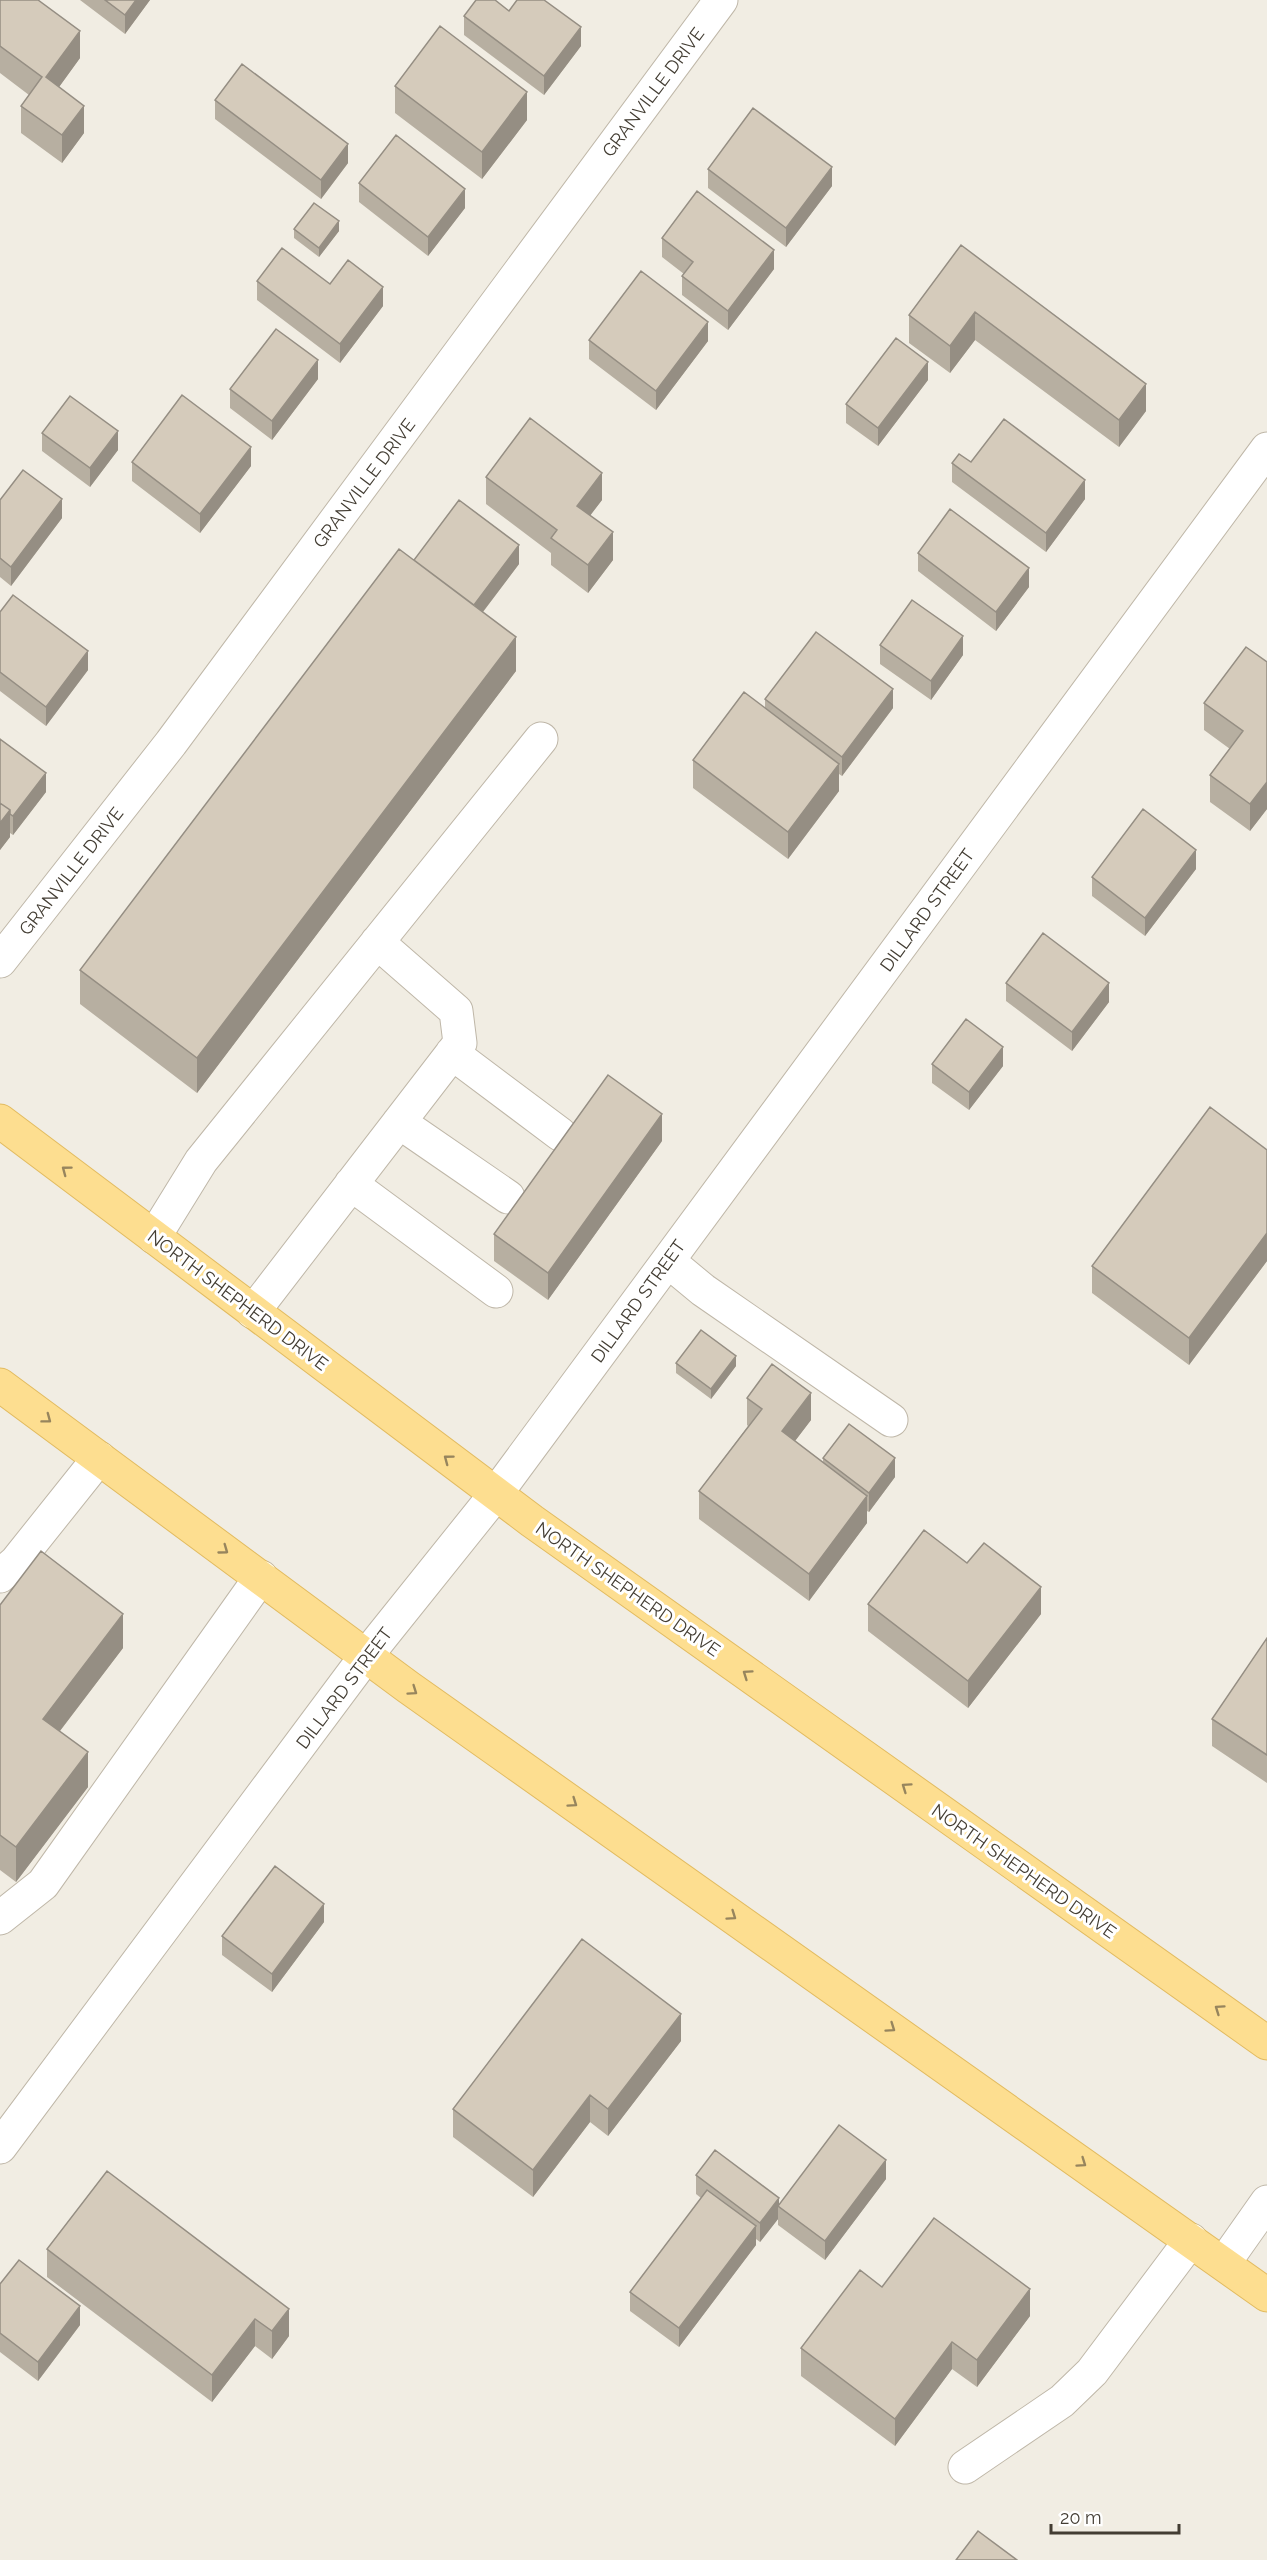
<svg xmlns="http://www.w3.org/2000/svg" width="1267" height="2560" font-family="Raleway,sans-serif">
<rect width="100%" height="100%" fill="#f1ede3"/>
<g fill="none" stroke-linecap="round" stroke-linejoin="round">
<defs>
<path id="minor" d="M 0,961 L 171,743 L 721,0
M 452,1053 L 560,1134
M 399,1122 L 508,1197
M 351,1184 L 496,1291
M 154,1237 L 201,1161 L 541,739
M 668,1261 L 703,1290 L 891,1420
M 253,1312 L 460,1043 L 456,1011 L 377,942
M 0,1576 L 16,1562 L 99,1458
M 0,1918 L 43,1884 L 261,1577
M 0,2147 L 366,1656 L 495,1495 L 1267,449
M 1224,2263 L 1267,2202
M 965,2467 L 1062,2401 L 1092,2372 L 1191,2240"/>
<path id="major" d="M 0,1121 L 532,1521 L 1267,2043
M 0,1385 L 408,1687 L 1267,2295"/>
</defs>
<use href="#minor" stroke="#bfb7a8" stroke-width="35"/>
<use href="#major" stroke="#e2bb60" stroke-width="35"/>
<use href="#minor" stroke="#fff" stroke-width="33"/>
<use href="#major" stroke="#fdde90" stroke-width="33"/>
</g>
<path fill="#b7afa1" d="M 0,0 L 80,58 L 59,87 L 84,133 L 62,163 L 21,133 L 21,106 L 29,95 L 0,73 Z
M 80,0 L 150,0 L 125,34 Z
M 509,11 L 581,46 L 544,95 L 464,35 L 464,16 Z
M 395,86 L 527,120 L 482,179 L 395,113 Z
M 215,100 L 348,163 L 321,199 L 215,119 Z
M 708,169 L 832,186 L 786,247 L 708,188 Z
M 359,183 L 465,208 L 428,256 L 359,202 Z
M 294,229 L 339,231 L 319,257 L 294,238 Z
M 662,238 L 774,269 L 728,330 L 682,295 L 682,276 L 684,274 L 662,257 Z
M 961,245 L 1146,411 L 1119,447 L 975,340 L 950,373 L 909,343 L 909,315 Z
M 257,281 L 330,284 L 383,306 L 340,363 L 257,300 Z
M 589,340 L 708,341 L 656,410 L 589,359 Z
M 318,379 L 272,440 L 230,408 L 230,389 Z
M 928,380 L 878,446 L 846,423 L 846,404 Z
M 42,433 L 118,450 L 90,487 L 42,451 Z
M 132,462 L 251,466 L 200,533 L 132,481 Z
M 952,463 L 1085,499 L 1046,552 L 952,482 Z
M 486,477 L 602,500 L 590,515 L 613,560 L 588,593 L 551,565 L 551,553 L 486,504 Z
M 0,500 L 62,518 L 11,586 L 0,577 Z
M 918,553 L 1029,587 L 996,631 L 918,571 Z
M 414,560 L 519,564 L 483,612 L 516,671 L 197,1093 L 80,1004 L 80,970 Z
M 0,612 L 88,670 L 46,726 L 0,691 Z
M 880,645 L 963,655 L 931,700 L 880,664 Z
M 1267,662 L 1267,809 L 1250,831 L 1210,802 L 1210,775 L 1230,749 L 1204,730 L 1204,703 Z
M 765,699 L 893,708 L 842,776 L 839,774 L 839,791 L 788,859 L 693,788 L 693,760 L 765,708 Z
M 0,739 L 46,792 L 13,835 L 10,833 L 10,837 L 0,850 Z
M 1196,869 L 1145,936 L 1092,896 L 1092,877 Z
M 1006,983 L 1109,1002 L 1072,1051 L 1006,1001 Z
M 932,1064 L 1003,1066 L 969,1110 L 932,1083 Z
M 662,1141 L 548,1300 L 494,1261 L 494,1234 Z
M 1267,1150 L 1267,1261 L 1189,1365 L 1092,1293 L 1092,1266 Z
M 676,1363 L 736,1366 L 711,1399 L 676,1373 Z
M 747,1398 L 811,1420 L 795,1441 L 823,1462 L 823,1458 L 895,1477 L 869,1512 L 867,1511 L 867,1523 L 809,1601 L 699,1519 L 699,1491 L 748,1426 L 747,1425 Z
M 967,1563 L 1041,1614 L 968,1708 L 868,1631 L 868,1604 Z
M 0,1605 L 123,1648 L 60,1731 L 88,1787 L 16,1882 L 0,1870 Z
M 1267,1638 L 1267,1783 L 1212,1746 L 1212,1719 Z
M 324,1922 L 272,1992 L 222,1955 L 222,1936 Z
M 681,2041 L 608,2136 L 590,2122 L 533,2197 L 453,2137 L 453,2109 Z
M 107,2171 L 289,2336 L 272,2359 L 255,2346 L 212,2402 L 47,2277 L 47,2249 Z
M 696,2175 L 779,2204 L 886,2179 L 825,2260 L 778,2225 L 778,2219 L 760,2242 L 756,2239 L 756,2245 L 679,2347 L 630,2311 L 630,2292 L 701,2198 L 696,2194 Z
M 0,2284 L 80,2325 L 38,2381 L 0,2352 Z
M 882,2287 L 1030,2316 L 977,2387 L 952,2369 L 895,2446 L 801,2376 L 801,2348 Z"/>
<path fill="#958e83" d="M 136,0 L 150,0 L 125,34 L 125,15 Z
M 581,27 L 581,46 L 544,95 L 544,76 Z
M 80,31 L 80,58 L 46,105 L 46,77 Z
M 527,92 L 527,120 L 482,179 L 482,152 Z
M 84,106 L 84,133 L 62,163 L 62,135 Z
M 348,144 L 348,163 L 321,199 L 321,180 Z
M 832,167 L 832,186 L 786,247 L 786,228 Z
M 465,189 L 465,208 L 428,256 L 428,237 Z
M 339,221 L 339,231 L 319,257 L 319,248 Z
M 774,250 L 774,269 L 728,330 L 728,311 Z
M 383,287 L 383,306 L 340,363 L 340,344 Z
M 975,312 L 975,340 L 950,373 L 950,346 Z
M 708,322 L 708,341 L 656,410 L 656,391 Z
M 318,360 L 318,379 L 272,440 L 272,421 Z
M 928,362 L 928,380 L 878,446 L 878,428 Z
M 1146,384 L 1146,411 L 1119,447 L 1119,420 Z
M 118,431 L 118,450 L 90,487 L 90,468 Z
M 251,447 L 251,466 L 200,533 L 200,514 Z
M 602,473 L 602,500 L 577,533 L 577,506 Z
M 1085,480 L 1085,499 L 1046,552 L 1046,533 Z
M 62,499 L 62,518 L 11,586 L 11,567 Z
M 613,532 L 613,560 L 588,593 L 588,565 Z
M 519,545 L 519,564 L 469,630 L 469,611 Z
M 1029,568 L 1029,587 L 996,631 L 996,612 Z
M 963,636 L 963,655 L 931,700 L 931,681 Z
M 516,637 L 516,671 L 197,1093 L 197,1058 Z
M 88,651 L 88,670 L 46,726 L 46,707 Z
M 893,689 L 893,708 L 842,776 L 842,757 Z
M 839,764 L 839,791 L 788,859 L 788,832 Z
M 46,773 L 46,792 L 13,835 L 13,816 Z
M 1267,782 L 1267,809 L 1250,831 L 1250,804 Z
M 10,810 L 10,837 L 0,850 L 0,823 Z
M 1196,850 L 1196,869 L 1145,936 L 1145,918 Z
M 1109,983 L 1109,1002 L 1072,1051 L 1072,1032 Z
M 1003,1047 L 1003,1066 L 969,1110 L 969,1092 Z
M 662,1114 L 662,1141 L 548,1300 L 548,1273 Z
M 1267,1233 L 1267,1261 L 1189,1365 L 1189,1338 Z
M 736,1356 L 736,1366 L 711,1399 L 711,1389 Z
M 811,1393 L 811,1420 L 782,1458 L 782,1431 Z
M 895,1458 L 895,1477 L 869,1512 L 869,1493 Z
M 867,1496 L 867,1523 L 809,1601 L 809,1574 Z
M 1041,1587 L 1041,1614 L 968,1708 L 968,1681 Z
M 123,1614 L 123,1648 L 43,1753 L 43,1719 Z
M 88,1752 L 88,1787 L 16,1882 L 16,1847 Z
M 324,1904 L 324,1922 L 272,1992 L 272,1974 Z
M 681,2014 L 681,2041 L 608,2136 L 608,2109 Z
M 590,2095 L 590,2122 L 533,2197 L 533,2170 Z
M 886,2160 L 886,2179 L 825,2260 L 825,2241 Z
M 779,2198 L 779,2207 L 778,2206 L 778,2219 L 760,2242 L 760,2223 Z
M 756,2226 L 756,2245 L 679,2347 L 679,2328 Z
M 1030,2289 L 1030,2316 L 977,2387 L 977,2360 Z
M 80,2306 L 80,2325 L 38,2381 L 38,2362 Z
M 289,2309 L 289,2336 L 272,2359 L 272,2331 Z
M 255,2319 L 255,2346 L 212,2402 L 212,2375 Z
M 952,2342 L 952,2369 L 895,2446 L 895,2419 Z"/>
<path fill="#d5cbbb" stroke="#958e83" stroke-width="1.5" d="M 0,0 L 38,0 L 80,31 L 46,77 L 84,106 L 62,135 L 21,106 L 42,77 L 0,46 Z
M 105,0 L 136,0 L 125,15 Z
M 476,0 L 495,0 L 509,11 L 517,0 L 544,0 L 581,27 L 544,76 L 464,16 Z
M 440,26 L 527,92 L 482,152 L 395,86 Z
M 242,64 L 348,144 L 321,180 L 215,100 Z
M 753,108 L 832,167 L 786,228 L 708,169 Z
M 396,135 L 465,189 L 428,237 L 359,183 Z
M 697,191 L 774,250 L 728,311 L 682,276 L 693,262 L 662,238 Z
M 314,203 L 339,221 L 319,248 L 294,229 Z
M 961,245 L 1146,384 L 1119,420 L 975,312 L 950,346 L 909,315 Z
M 282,248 L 330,284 L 348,260 L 383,287 L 340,344 L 257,281 Z
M 641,271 L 708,322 L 656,391 L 589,340 Z
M 276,329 L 318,360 L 272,421 L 230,389 Z
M 896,338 L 928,362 L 878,428 L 846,404 Z
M 182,395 L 251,447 L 200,514 L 132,462 Z
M 70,396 L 118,431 L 90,468 L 42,433 Z
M 530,418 L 602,473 L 577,506 L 613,532 L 588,565 L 551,538 L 557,530 L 486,477 Z
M 1004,419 L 1085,480 L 1046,533 L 952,463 L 959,454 L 971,462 Z
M 23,470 L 62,499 L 11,567 L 0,558 L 0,500 Z
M 459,500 L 519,545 L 474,605 L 414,560 Z
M 950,509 L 1029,568 L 996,612 L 918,553 Z
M 399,549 L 516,637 L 197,1058 L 80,970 Z
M 13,595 L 88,651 L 46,707 L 0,672 L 0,612 Z
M 912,600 L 963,636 L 931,681 L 880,645 Z
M 816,632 L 893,689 L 842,757 L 765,699 Z
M 1246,647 L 1267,662 L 1267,782 L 1250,804 L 1210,775 L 1243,731 L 1204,703 Z
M 744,692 L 839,764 L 788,832 L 693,760 Z
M 0,739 L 46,773 L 13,816 L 10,814 L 10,810 L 0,803 Z
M 0,803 L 10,810 L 0,823 Z
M 1143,809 L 1196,850 L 1145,918 L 1092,877 Z
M 1043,933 L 1109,983 L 1072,1032 L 1006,983 Z
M 966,1019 L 1003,1047 L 969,1092 L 932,1064 Z
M 608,1075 L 662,1114 L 548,1273 L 494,1234 Z
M 1210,1107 L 1267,1150 L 1267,1233 L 1189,1338 L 1092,1266 Z
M 701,1330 L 736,1356 L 711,1389 L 676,1363 Z
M 772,1364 L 811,1393 L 782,1431 L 867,1496 L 809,1574 L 699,1491 L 762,1409 L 747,1398 Z
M 849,1424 L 895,1458 L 869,1493 L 823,1458 Z
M 924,1530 L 967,1563 L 984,1543 L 1041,1587 L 968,1681 L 868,1604 Z
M 41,1551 L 123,1614 L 43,1719 L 88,1752 L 16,1847 L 0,1835 L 0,1605 Z
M 1267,1638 L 1267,1755 L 1212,1719 Z
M 275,1866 L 324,1904 L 272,1974 L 222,1936 Z
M 582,1939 L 681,2014 L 608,2109 L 590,2095 L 533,2170 L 453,2109 Z
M 839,2125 L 886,2160 L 825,2241 L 778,2206 Z
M 715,2150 L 779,2198 L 760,2223 L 696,2175 Z
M 107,2171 L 289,2309 L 272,2331 L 255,2319 L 212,2375 L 47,2249 Z
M 707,2190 L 756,2226 L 679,2328 L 630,2292 Z
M 934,2218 L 1030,2289 L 977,2360 L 952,2342 L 895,2419 L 801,2348 L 860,2270 L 882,2287 Z
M 19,2260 L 80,2306 L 38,2362 L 0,2333 L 0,2284 Z
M 978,2531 L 1017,2560 L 956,2560 Z"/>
<defs><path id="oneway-chevron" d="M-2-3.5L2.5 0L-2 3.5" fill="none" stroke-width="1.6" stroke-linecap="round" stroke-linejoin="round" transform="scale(1.5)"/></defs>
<g stroke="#97855d">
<use href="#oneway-chevron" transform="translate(66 1170) rotate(-143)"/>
<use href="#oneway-chevron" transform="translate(47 1419) rotate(37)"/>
<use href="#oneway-chevron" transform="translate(448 1459) rotate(-143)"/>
<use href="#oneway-chevron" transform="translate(224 1550) rotate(36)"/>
<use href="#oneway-chevron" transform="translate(747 1674) rotate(-145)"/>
<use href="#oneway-chevron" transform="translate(413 1691) rotate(35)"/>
<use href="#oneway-chevron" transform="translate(906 1787) rotate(-145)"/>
<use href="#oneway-chevron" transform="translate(573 1803) rotate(35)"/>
<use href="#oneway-chevron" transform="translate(732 1916) rotate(35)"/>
<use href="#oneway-chevron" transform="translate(1219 2009) rotate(-145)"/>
<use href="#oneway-chevron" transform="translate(891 2028) rotate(35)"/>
<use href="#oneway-chevron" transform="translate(1082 2163) rotate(35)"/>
</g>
<g text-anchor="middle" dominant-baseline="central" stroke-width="6" stroke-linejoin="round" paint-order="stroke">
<g font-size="18" fill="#433d33" stroke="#fff">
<text transform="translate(653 92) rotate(-53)">GRANVILLE DRIVE</text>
<text transform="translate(364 483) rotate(-53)">GRANVILLE DRIVE</text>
<text transform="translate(71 871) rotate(-52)">GRANVILLE DRIVE</text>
<text transform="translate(927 910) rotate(-54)">DILLARD STREET</text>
<text transform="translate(238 1300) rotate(37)">NORTH SHEPHERD DRIVE</text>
<text transform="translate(638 1301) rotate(-54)">DILLARD STREET</text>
<text transform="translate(628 1589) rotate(35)">NORTH SHEPHERD DRIVE</text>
<text transform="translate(344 1688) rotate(-53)">DILLARD STREET</text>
<text transform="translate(1024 1871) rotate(35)">NORTH SHEPHERD DRIVE</text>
</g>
</g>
<path d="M1051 2524v9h128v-9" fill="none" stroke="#433d33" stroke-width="3"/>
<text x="1060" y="2524" font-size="18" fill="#433d33" stroke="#ffffff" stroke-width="4.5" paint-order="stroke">20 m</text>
</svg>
